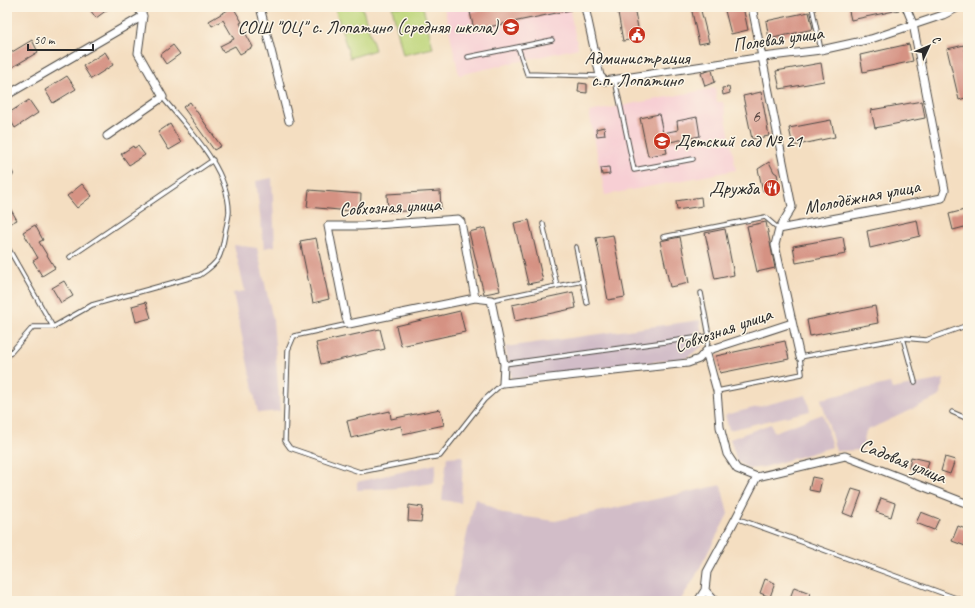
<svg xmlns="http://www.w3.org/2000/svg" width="975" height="608" font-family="Caveat,sans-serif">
<rect width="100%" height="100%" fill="#fcf5e5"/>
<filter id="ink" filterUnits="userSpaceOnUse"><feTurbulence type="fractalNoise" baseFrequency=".025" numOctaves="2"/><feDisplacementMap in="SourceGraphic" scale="8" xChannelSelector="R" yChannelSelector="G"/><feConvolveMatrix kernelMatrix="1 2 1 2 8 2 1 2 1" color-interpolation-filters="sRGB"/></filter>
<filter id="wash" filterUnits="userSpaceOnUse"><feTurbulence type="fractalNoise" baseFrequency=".012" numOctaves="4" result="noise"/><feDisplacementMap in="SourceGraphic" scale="16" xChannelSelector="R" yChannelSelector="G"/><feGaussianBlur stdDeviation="0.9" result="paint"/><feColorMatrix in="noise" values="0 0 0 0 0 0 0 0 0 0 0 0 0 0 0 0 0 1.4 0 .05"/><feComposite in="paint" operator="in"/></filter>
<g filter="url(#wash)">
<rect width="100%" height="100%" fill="#f4dec1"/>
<path fill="#f7cfd4" d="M 444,7 L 569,7 L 578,48 L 459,75 Z
M 715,88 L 717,102 L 723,102 L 736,170 L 605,195 L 589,112 Z"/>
<path fill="#d2bdc8" d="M 272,178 L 275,246 L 264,248 L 256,181 Z
M 234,245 L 257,248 L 273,320 L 280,411 L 258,413 L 233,293 L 245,291 Z
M 700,320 L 703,346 L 686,358 L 512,379 L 505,347 Z
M 944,379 L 940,396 L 866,431 L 862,450 L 836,451 L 821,399 L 890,383 L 892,389 Z
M 806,395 L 810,411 L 729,430 L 725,415 Z
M 823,414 L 832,447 L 765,467 L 748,469 L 737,461 L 730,439 L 771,424 L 774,432 Z
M 463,456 L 461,503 L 442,500 L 447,457 Z
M 436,464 L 434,483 L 398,488 L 357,490 L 357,482 Z
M 721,485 L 728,514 L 694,579 L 680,601 L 452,601 L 475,498 L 504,514 L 555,521 Z"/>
<path fill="#bdd579" stroke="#748052" d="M 338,7 L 362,7 L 375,50 L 350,58 L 335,8 Z
M 392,7 L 423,7 L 433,48 L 403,55 Z"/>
<g id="blocks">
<path fill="#d59283" d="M 88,7 L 111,7 L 96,18 Z
M 233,7 L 242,22 L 240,23 L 253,47 L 240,54 L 235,46 L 223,52 L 220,46 L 234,39 L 223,20 L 212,26 L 209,21 Z
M 493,7 L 570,7 L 571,10 L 474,30 L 470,12 Z
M 617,7 L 634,7 L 640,38 L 623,41 Z
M 691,7 L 700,7 L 709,42 L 699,44 Z
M 724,7 L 743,7 L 748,30 L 731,34 Z
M 848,7 L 898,7 L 899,10 L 851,20 Z
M 809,12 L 813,29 L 769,39 L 766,21 Z
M 32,40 L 38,52 L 11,68 L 7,61 L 7,55 Z
M 909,44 L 913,61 L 863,72 L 860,55 Z
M 173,45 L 180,54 L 166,64 L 160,55 Z
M 964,45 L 968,62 L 968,97 L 959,100 L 947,49 Z
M 105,52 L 113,65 L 91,79 L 83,66 Z
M 821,63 L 824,81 L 780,89 L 776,71 Z
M 712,70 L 715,82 L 705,86 L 701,73 Z
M 67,76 L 76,89 L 53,103 L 45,90 Z
M 579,83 L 587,84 L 587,93 L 578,92 Z
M 729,87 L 730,93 L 723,95 L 722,88 Z
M 761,92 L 769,136 L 752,139 L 743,96 Z
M 29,100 L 38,113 L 15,128 L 7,114 Z
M 922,101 L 925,118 L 875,128 L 871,110 Z
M 190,102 L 221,146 L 214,150 L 183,107 Z
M 659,114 L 663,133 L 678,130 L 677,121 L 697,117 L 700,136 L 665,143 L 667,153 L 648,156 L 640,118 Z
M 831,120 L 835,137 L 793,146 L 789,128 Z
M 170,124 L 181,143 L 169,150 L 158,132 Z
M 604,127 L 605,135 L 597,136 L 596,129 Z
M 133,146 L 134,148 L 138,146 L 145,155 L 129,165 L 121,154 Z
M 769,162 L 774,172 L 777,174 L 778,178 L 776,181 L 774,192 L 763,191 L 758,169 Z
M 609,167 L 610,174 L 602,175 L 601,168 Z
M 82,184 L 92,196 L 77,208 L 67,196 Z
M 309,190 L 361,194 L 360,212 L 307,207 Z
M 440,191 L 441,209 L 388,212 L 387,194 Z
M 701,197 L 702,206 L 677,210 L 676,201 Z
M 7,203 L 17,220 L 7,225 Z
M 968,209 L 968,226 L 953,230 L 949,214 Z
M 529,220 L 543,281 L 528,284 L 514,223 Z
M 917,220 L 920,236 L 870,248 L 867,231 Z
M 766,222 L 775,268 L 757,272 L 747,226 Z
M 35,225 L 43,240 L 39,242 L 55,268 L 42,276 L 33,261 L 38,258 L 23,232 Z
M 485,228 L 500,291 L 485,294 L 484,294 L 469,232 Z
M 725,229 L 734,275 L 715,279 L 705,233 Z
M 613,235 L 625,297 L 608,300 L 596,238 Z
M 680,237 L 689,283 L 670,287 L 660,241 Z
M 843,237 L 846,254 L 796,263 L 793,246 Z
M 316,238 L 329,299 L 313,303 L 300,241 Z
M 64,281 L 73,296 L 61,303 L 52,288 Z
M 573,292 L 576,308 L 515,321 L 512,305 Z
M 146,302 L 151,318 L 136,322 L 132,306 Z
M 875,306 L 878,323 L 810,336 L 807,320 Z
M 460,311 L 465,332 L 401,346 L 396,326 Z
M 380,329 L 385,349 L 321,364 L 316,343 Z
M 785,341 L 789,359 L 720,373 L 716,356 Z
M 440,409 L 444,425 L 403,434 L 401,426 L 351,438 L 347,421 L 390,411 L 391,419 Z
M 911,457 L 929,461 L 926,472 L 909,468 Z
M 945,457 L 955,460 L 950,474 L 941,471 Z
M 812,477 L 822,479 L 819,492 L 809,490 Z
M 852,489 L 862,492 L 853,517 L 843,513 Z
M 881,498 L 895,503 L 891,517 L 876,512 Z
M 409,505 L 423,507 L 421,522 L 408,521 Z
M 921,512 L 939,519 L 934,530 L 916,523 Z
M 958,526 L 968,530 L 968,547 L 952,541 Z
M 765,579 L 775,583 L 770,597 L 760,593 Z
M 794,587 L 810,593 L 807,601 L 789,601 Z"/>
</g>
</g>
<g filter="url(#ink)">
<use href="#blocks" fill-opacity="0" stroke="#494642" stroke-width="1"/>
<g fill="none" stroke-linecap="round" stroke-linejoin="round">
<defs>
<path id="service" d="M 812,7 L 821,50
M 518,47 L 552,40
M 468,57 L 518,47 L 527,74 L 600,76
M 615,80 L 634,170 L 693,159
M 7,167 L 11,174 L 7,180
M 663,237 L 765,217 L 779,229
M 7,246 L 53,327
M 576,247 L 587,303
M 70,257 L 213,160
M 557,286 L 583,281
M 701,293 L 709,336 L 706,350
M 491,300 L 557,286 L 543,224
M 349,324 L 294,336 L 288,350 L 285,441 L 290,448 L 360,472 L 440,456 L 484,400 L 503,383
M 903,338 L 926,340 L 968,325
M 7,357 L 33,327 L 53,327 L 92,305 L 200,275 C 221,261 221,256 225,233 C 226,226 229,218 229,211 C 228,167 189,130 162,97
M 504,364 L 709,336
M 717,391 L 802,374 L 800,357 L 903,338 L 915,382
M 952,412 L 968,419
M 736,518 L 964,601"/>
<path id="minor" d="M 137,7 L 143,16
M 260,7 L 289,121
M 585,7 L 600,76 L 605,81 L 763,57 L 821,50 L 871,39 L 943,15 L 959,7
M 752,7 L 792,207 L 779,229 L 775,245 L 800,357
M 7,95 L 143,16
M 107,136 L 163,97 L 138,53 L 143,16
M 779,229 L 942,198 L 945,190 L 913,24 L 906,7
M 475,298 L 349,324 L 346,318 L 328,226 L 362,226 L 458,219 L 461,222 L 475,298 L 491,300 L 504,364 L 503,383 L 688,363 L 699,359 L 706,351 L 792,323
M 706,351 L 717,391 L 720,427 L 727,454 L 737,469 L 757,477 L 845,456 L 968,504
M 698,601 L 705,590
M 715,601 L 705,590 L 707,572 L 736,518 L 757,477"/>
</defs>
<use href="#service" stroke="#494642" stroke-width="5.5"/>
<use href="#minor" stroke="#494642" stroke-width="9"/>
<use href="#service" stroke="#fff" stroke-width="3.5"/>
<use href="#minor" stroke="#fff" stroke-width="7"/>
</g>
</g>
<defs>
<symbol id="school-disc" viewBox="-11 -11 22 22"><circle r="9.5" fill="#c8321e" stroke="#fcf5e5"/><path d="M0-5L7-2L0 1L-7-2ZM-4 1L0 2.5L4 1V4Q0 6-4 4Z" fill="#fff"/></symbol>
<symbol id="civic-disc" viewBox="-11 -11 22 22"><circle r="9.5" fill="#c8321e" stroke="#fcf5e5"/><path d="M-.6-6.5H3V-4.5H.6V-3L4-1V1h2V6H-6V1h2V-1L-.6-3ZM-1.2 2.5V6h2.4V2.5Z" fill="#fff"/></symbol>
<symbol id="restaurant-disc" viewBox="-11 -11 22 22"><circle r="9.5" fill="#c8321e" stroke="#fcf5e5"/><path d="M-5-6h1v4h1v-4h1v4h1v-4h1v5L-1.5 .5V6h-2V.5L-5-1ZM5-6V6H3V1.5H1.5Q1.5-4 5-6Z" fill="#fff"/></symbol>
</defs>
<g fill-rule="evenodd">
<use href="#school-disc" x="501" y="17" width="20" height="20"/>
<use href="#civic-disc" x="627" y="25" width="20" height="20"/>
<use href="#school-disc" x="652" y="131" width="20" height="20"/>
<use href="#restaurant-disc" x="762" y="178" width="20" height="20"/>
</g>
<g text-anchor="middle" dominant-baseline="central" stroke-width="3" stroke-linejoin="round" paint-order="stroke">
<g font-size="17" fill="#564541">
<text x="756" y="116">6</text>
</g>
<g font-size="19" fill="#2b2b2b" stroke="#fcf5e5" text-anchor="end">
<text x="498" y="27">СОШ "ОЦ" с. Лопатино (средняя школа)</text>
<text x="637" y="58" text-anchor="middle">Администрация<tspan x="637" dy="22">с.п. Лопатино</tspan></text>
<text x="675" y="141" text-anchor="start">Детский сад № 21</text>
<text x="759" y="188">Дружба</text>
</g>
<g font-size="19" fill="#2b2b2b" stroke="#fcf5e5">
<text transform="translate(778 39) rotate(-8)">Полевая улица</text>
<text transform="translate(862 197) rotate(-11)">Молодёжная улица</text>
<text transform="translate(390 207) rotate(-3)">Совхозная улица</text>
<text transform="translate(723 330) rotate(-19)">Совхозная улица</text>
<text transform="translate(903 461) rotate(22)">Садовая улица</text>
</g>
</g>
<rect width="975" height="608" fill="none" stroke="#fcf5e5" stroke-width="24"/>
<g transform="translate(929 46) rotate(46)" stroke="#fcf5e5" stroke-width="3" paint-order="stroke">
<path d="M0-3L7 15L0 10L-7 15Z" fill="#2b2b2b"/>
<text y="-6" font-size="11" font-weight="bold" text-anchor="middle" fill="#2b2b2b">С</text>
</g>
<path d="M28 44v6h65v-6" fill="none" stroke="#2b2b2b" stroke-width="2"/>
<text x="34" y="44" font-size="12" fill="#2b2b2b" stroke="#fcf5e5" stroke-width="3" paint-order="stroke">50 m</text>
</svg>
